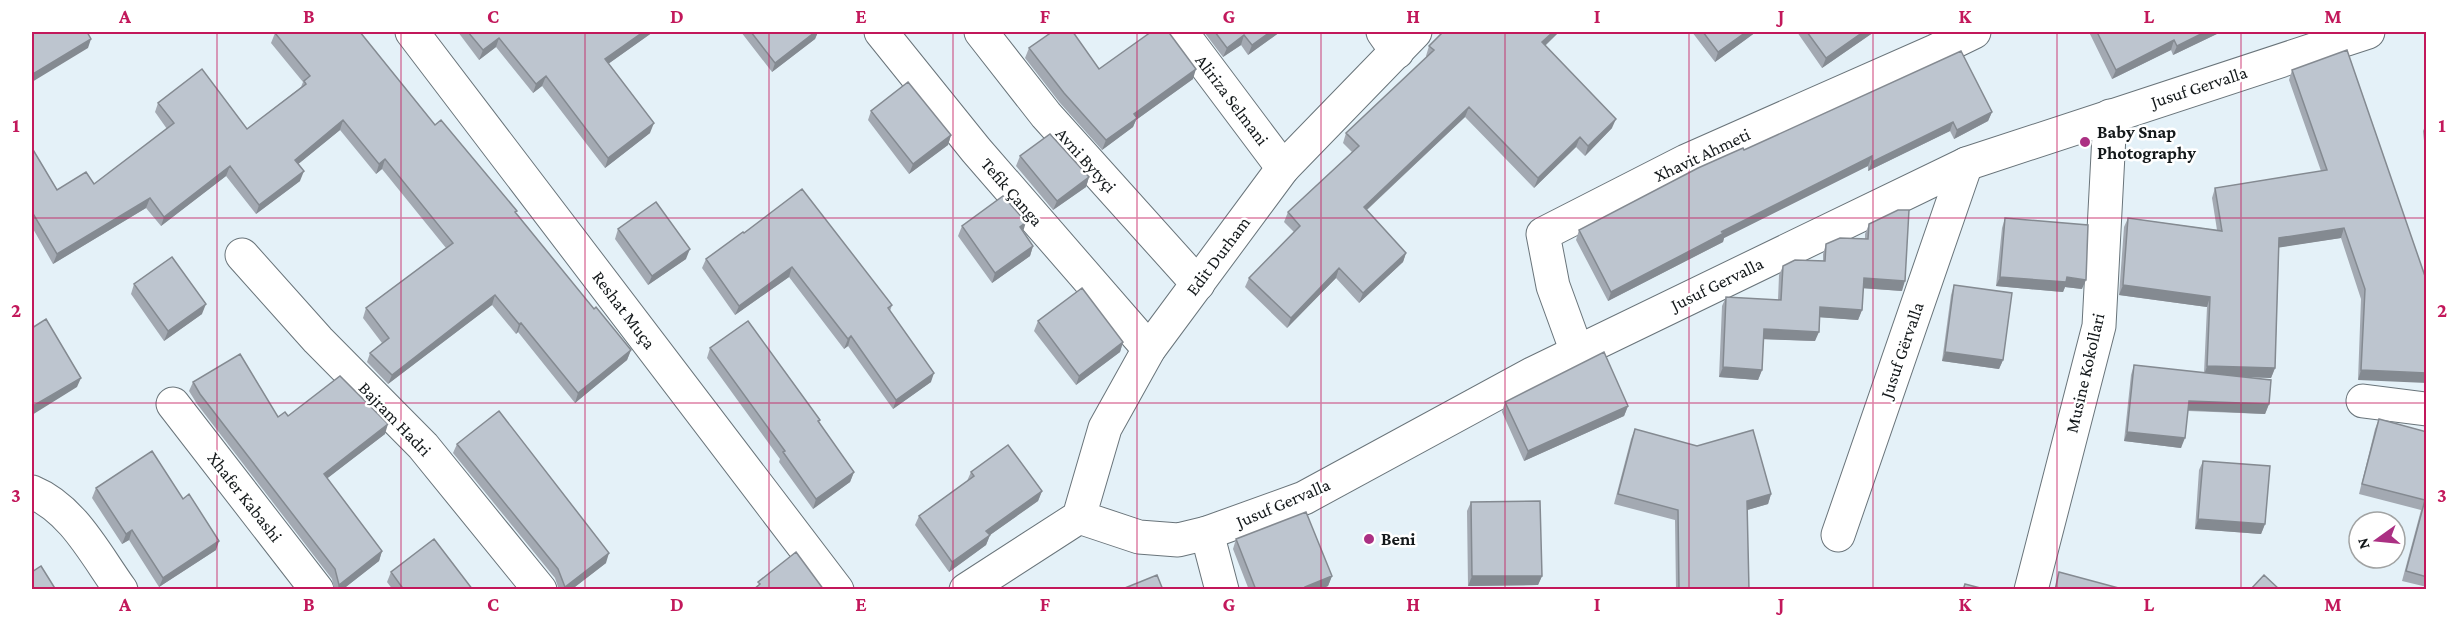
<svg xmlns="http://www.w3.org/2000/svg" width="2458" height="621" font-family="'Crimson Pro',serif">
<rect width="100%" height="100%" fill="#e4f1f8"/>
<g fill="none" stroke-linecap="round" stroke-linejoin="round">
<defs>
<path id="minor" d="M 412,32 L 837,590
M 881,32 L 976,150 L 1149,349
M 981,32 L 1046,115 L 1198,284
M 1181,32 L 1283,168
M 1383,32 L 1397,52
M 242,255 L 318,340 L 423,446 L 540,590
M 1577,352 L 1553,286 L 1543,234 L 1686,161 L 1935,51 L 1974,32
M 2363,401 L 2426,409
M 173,404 L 317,590
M 32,492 C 73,509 95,554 121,590
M 1207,533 L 1222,590
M 1838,535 L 1966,164
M 2031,590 L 2099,326 L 2110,116"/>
<path id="tertiary" d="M 1079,517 L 1139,537 L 1178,540 L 1207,533 L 1304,498 L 1534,373 L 1966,164 L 2368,32
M 1079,517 L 1105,428 L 1149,349 L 1283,168 L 1415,32
M 966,590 L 1079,517"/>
</defs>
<use href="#minor" stroke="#69747a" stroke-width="35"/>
<use href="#tertiary" stroke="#69747a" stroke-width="35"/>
<use href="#minor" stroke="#fff" stroke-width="33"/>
<use href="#tertiary" stroke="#fff" stroke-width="33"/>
</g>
<path fill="#a3a9b2" d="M 458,32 L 653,32 L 608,64 L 650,133 L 605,168 L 542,86 L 533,93 L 496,47 L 479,60 Z
M 741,32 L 818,32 L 815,39 L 772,72 Z
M 1204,32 L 1280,32 L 1248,55 L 1241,45 L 1223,57 Z
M 1443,32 L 1559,32 L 1545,46 L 1612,128 L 1585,156 L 1576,147 L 1534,188 L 1465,117 L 1367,210 L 1406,253 L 1403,262 L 1359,303 L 1336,278 L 1287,328 L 1245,287 L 1249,278 L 1294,232 L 1284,222 L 1288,212 L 1352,152 L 1343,143 L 1346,133 L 1427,57 L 1426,56 L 1429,46 Z
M 1692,32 L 1756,32 L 1715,62 Z
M 1797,32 L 1874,32 L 1822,68 Z
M 2089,32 L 2221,32 L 2173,55 L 2171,50 L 2112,79 Z
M 275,33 L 435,125 L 516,213 L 594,309 L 631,350 L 627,360 L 575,403 L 518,332 L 516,334 L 492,305 L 388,384 L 367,362 L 370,353 L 382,343 L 363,318 L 366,308 L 446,248 L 382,169 L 376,174 L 340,130 L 298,164 L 300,181 L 256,214 L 226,176 L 161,226 L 146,208 L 53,264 L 32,227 L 32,148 L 57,190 L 94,184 L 167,129 L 155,112 L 158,103 L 247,129 L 301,87 L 303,82 L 271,43 Z
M 1029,48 L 1099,69 L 1193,79 L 1136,120 L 1133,127 L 1102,150 L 1060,103 L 1025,58 Z
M 2292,70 L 2427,282 L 2358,380 L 2361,299 L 2341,238 L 2279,247 L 2275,368 L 2271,378 L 2243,377 L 2269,404 L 2265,414 L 2188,411 L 2181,448 L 2124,441 L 2131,375 L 2134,365 L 2204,373 L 2207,307 L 2119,295 L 2124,227 L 2128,218 L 2217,230 L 2212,198 L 2215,188 L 2321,171 L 2289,80 Z
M 871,111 L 951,135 L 948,145 L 909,174 L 868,120 Z
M 1992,112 L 1988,121 L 1954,139 L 1950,131 L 1868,171 L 1868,166 L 1724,238 L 1723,242 L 1608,301 L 1576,240 L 1579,230 L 1744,150 Z
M 2427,122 L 2427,170 L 2423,131 Z
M 1020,156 L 1089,177 L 1086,187 L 1053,210 L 1016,166 Z
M 2005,218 L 2082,289 L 2065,287 L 2063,292 L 1996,286 L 2002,228 Z
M 1869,224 L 1902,291 L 1863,288 L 1862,310 L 1858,320 L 1819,317 L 1815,341 L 1763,339 L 1762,370 L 1758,380 L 1719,377 L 1722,306 L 1726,297 L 1778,300 L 1779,275 L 1783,266 L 1823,261 L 1823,254 L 1826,244 L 1865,239 L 1865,234 Z
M 962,226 L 1023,231 L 1033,246 L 1030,256 L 992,283 L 958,236 Z
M 618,229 L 686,259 L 648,285 L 615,239 Z
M 744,233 L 892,305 L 890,311 L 931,382 L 893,409 L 848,346 L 844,349 L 789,277 L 735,315 L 702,268 L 706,259 Z
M 134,284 L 202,314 L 164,341 L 131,294 Z
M 1954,285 L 2003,360 L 1999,369 L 1942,361 L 1951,295 Z
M 1038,321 L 1123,342 L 1120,352 L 1076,385 L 1034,331 Z
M 710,348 L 820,420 L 819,423 L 854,472 L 850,482 L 813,509 L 779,462 L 780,459 L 707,358 Z
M 193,382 L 278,417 L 288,416 L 385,434 L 327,478 L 382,551 L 379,561 L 342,590 L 334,590 L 332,579 L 197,404 L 189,391 Z
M 1505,402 L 1628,406 L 1624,416 L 1524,461 L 1502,412 Z
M 2379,419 L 2427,432 L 2427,587 L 2402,581 L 2421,510 L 2359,494 L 2375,429 Z
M 1635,429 L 1771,494 L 1768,504 L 1747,510 L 1749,590 L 1676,590 L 1675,520 L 1614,504 L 1631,439 Z
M 457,444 L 606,563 L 571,590 L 559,590 L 555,578 L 453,453 Z
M 2203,461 L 2265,524 L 2261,534 L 2195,529 L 2199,470 Z
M 971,472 L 1042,491 L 1038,501 L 990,535 L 986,545 L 949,572 L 915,525 L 919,516 L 967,481 Z
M 96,488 L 216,550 L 159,587 L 129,540 L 122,544 L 92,498 Z
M 1471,502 L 1542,576 L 1538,585 L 1468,586 L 1467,511 Z
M 1236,539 L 1332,576 L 1328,586 L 1319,590 L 1249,590 L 1233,549 Z
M 391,572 L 473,590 L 393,590 L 387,582 Z"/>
<path fill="#848a91" d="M 643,32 L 653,32 L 601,69 L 605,59 Z
M 815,32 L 818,32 L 815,39 L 772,72 L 775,63 Z
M 1270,32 L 1280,32 L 1248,55 L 1252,45 Z
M 1553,32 L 1559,32 L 1538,52 L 1542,42 Z
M 1746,32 L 1756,32 L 1715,62 L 1718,52 Z
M 1863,32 L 1874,32 L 1822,68 L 1826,58 Z
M 2205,32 L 2221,32 L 2173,55 L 2177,46 Z
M 1244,35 L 1241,45 L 1223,57 L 1227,48 Z
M 499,38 L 496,47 L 479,60 L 483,50 Z
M 91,39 L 88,48 L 32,82 L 32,78 L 33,74 Z
M 2174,40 L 2171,50 L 2112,79 L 2116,70 Z
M 1196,69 L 1193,79 L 1136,120 L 1133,127 L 1102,150 L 1106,140 L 1134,114 Z
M 546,76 L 542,86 L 533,93 L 536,84 Z
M 1469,107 L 1465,117 L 1360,216 L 1364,207 Z
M 1992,112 L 1988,121 L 1954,139 L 1957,130 Z
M 1616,119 L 1612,128 L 1585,156 L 1588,146 Z
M 343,120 L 340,130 L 291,170 L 295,160 Z
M 1953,122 L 1950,131 L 1868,171 L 1872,162 Z
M 654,123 L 650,133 L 605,168 L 608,158 Z
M 951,135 L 948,145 L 909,174 L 913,164 Z
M 1580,137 L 1576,147 L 1534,188 L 1538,178 Z
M 1872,156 L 1868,166 L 1724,238 L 1723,242 L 1608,301 L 1611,292 L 1721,232 Z
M 385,159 L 382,169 L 376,174 L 379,164 Z
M 230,166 L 226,176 L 161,226 L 164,217 Z
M 304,171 L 300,181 L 256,214 L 259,205 Z
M 1089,177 L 1086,187 L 1053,210 L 1057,201 Z
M 150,198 L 146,208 L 53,264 L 57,254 Z
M 1026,222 L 1023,232 L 1020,227 Z
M 2344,228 L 2341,238 L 2276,248 L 2279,238 Z
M 1033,246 L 1030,256 L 992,283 L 995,273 Z
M 690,249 L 686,259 L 648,285 L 652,276 Z
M 1406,253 L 1403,262 L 1359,303 L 1363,293 Z
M 792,267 L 789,277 L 735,315 L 739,306 Z
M 1339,268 L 1336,278 L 1287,328 L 1291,318 Z
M 2000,277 L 2067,277 L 2086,280 L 2082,289 L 2065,287 L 2063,292 L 1996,286 Z
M 1864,278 L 1905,281 L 1902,291 L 1860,288 Z
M 2123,285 L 2210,297 L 2207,307 L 2119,295 Z
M 495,295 L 492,305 L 388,384 L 392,375 Z
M 206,304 L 202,314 L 164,341 L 168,331 Z
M 1820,307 L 1862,310 L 1858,320 L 1816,317 Z
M 521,323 L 518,332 L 516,334 L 519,324 Z
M 1764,329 L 1819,332 L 1815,341 L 1760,339 Z
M 851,336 L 848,346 L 844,349 L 848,339 Z
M 1123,342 L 1120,352 L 1076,385 L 1079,376 Z
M 631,350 L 627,360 L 575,403 L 578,393 Z
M 1945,352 L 2003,360 L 1999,369 L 1942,361 Z
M 2207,366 L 2275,368 L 2271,378 L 2204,375 Z
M 1723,367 L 1762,370 L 1758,380 L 1719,377 Z
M 2361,370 L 2427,373 L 2427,383 L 2358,380 Z
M 934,373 L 931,382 L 893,409 L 896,400 Z
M 81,378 L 77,387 L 32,415 L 33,406 Z
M 2189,401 L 2269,404 L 2265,414 L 2185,410 Z
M 1628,406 L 1624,416 L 1524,461 L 1528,451 Z
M 388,424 L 385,434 L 320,484 L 324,474 Z
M 2127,432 L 2185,438 L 2181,448 L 2124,441 Z
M 854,472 L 850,482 L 813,509 L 816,499 Z
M 1042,491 L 1038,501 L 990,535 L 986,545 L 949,572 L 952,562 L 986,531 Z
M 1771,494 L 1768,504 L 1744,511 L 1747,501 Z
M 2198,519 L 2265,524 L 2261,534 L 2195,529 Z
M 132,530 L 129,540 L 122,544 L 126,534 Z
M 219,541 L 216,550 L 159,587 L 163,578 Z
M 382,551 L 379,561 L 342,590 L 337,590 L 339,585 Z
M 609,553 L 606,563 L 571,590 L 564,590 L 565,587 Z
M 1332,576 L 1328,586 L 1319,590 L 1304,590 L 1305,587 Z
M 1472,576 L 1542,576 L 1538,585 L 1468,586 Z"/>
<path fill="#bdc5cf" stroke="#848a91" stroke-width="1.5" d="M 32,32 L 87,32 L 91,39 L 33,74 L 32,71 Z
M 277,32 L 360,32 L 435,125 L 441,120 L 517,211 L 515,212 L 594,309 L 596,307 L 631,350 L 578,393 L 521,323 L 519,324 L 495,295 L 392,375 L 370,353 L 389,338 L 366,308 L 453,243 L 385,159 L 379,164 L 343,120 L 295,160 L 304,171 L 259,205 L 230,166 L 164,217 L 150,198 L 57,254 L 32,212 L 32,148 L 57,190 L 86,172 L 94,184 L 174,123 L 158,103 L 202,69 L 247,129 L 306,84 L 304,81 L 310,76 L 275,33 Z
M 468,32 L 643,32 L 605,59 L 654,123 L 608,158 L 546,76 L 536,84 L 499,38 L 483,50 Z
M 751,32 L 815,32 L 775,63 Z
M 1052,32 L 1073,32 L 1099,69 L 1151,32 L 1169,32 L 1170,34 L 1196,69 L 1134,114 L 1137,118 L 1106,140 L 1064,93 L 1029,48 Z
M 1215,32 L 1270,32 L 1252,45 L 1244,35 L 1227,48 Z
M 1443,32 L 1553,32 L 1542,42 L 1616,119 L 1588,146 L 1580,137 L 1538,178 L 1469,107 L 1364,207 L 1406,253 L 1363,293 L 1339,268 L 1291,318 L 1249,278 L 1300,226 L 1288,212 L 1359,146 L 1346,133 L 1434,50 L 1429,46 Z
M 1703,32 L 1746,32 L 1718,52 Z
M 1807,32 L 1863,32 L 1826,58 Z
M 2097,32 L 2205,32 L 2177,46 L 2174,40 L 2116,70 Z
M 2347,50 L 2427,282 L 2427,373 L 2361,370 L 2365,289 L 2344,228 L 2279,238 L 2275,368 L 2207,366 L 2210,297 L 2123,285 L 2128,218 L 2222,231 L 2215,188 L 2327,170 L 2292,70 Z
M 1961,51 L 1992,112 L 1957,130 L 1953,122 L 1872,162 L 1872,156 L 1721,232 L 1726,232 L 1611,292 L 1579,230 L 1698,168 L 1743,148 L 1744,150 Z
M 908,82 L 951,135 L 913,164 L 871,111 Z
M 1050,134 L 1089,177 L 1057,201 L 1020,156 Z
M 802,189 L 892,305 L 888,308 L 934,373 L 896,400 L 851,336 L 848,339 L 792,267 L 739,306 L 706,259 L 743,232 L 744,233 Z
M 1003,196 L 1026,222 L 1020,227 L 1033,246 L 995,273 L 962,226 Z
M 656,202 L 690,249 L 652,276 L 618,229 Z
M 1898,210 L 1909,210 L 1905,281 L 1864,278 L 1862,310 L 1820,307 L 1819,332 L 1764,329 L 1762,370 L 1723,367 L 1726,297 L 1781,300 L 1783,266 L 1795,260 L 1825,261 L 1826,244 L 1840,238 L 1868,239 L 1869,224 Z
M 2005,218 L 2088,225 L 2086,280 L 2067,277 L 2066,282 L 2000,277 Z
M 172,257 L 206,304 L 168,331 L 134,284 Z
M 1954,285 L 2012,293 L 2003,360 L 1945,352 Z
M 1082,288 L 1123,342 L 1079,376 L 1038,321 Z
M 46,319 L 81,378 L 33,406 L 32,403 L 32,328 Z
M 748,321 L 820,420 L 818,421 L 854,472 L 816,499 L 783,452 L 785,451 L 710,348 Z
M 1604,352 L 1628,406 L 1528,451 L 1505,402 Z
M 240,354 L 278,417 L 285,412 L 288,416 L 340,376 L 388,424 L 324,474 L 382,551 L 339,585 L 335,569 L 200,394 L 193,382 Z
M 2134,365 L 2271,380 L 2269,404 L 2189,401 L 2185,438 L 2127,432 Z
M 499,411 L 609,553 L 565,587 L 558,569 L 457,444 Z
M 2379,419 L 2427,432 L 2427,577 L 2406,571 L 2425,500 L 2362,484 Z
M 1635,429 L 1697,446 L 1753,430 L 1771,494 L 1747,501 L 1749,590 L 1679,590 L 1678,510 L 1618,494 Z
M 1008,445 L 1042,491 L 986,531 L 990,535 L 952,562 L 919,516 L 974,476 L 971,472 Z
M 152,451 L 183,499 L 189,494 L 219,541 L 163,578 L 132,530 L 126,534 L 96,488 Z
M 2203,461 L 2270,466 L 2265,524 L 2198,519 Z
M 1540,501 L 1542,576 L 1472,576 L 1471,502 Z
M 1306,512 L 1332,576 L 1305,587 L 1306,590 L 1256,590 L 1236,539 Z
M 434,539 L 473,590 L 404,590 L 391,572 Z
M 796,552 L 824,590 L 753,590 L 760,584 L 758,582 Z
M 41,566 L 56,590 L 32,590 L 32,572 Z
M 2059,572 L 2126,590 L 2055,590 Z
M 1157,575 L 1163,590 L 1120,590 Z
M 2264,575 L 2280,590 L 2250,590 Z
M 1965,584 L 1988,590 L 1963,590 Z"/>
<path fill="none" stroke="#c2185b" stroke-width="1.5" stroke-opacity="0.55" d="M 217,32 L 217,590M 401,32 L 401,590M 585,32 L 585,590M 769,32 L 769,590M 953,32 L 953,590M 1137,32 L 1137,590M 1321,32 L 1321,590M 1505,32 L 1505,590M 1689,32 L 1689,590M 1873,32 L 1873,590M 2057,32 L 2057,590M 2241,32 L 2241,590M 32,218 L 2426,218M 32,403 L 2426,403"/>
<g fill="#ab3083" stroke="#fff" stroke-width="2">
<circle cx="2085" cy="142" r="6"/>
<circle cx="1369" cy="539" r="6"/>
</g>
<g text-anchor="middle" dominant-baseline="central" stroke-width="5" stroke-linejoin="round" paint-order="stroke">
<g font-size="18" fill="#13181a" stroke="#fff">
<text transform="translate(2199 87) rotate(-18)">Jusuf Gervalla</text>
<text transform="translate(1232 100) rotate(53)">Aliriza Selmani</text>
<text transform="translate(1702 155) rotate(-25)">Xhavit Ahmeti</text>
<text transform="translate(1086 160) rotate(48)">Avni Bytyçi</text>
<text transform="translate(1012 192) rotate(49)">Tefik Çanga</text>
<text transform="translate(1218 256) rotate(-53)">Edit Durham</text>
<text transform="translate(1717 284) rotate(-26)">Jusuf Gervalla</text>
<text transform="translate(624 310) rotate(53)">Reshat Muça</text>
<text transform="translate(1902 350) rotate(-71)">Jusuf Gërvalla</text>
<text transform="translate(2085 373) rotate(-77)">Musine Kokollari</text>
<text transform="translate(395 419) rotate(46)">Bajram Hadri</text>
<text transform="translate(245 497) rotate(52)">Xhafer Kabashi</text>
<text transform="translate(1283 503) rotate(-23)">Jusuf Gervalla</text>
</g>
<g font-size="18" font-weight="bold" fill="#13181a" stroke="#fff" text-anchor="start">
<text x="2097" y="132">Baby Snap<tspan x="2097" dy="21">Photography</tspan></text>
<text x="1381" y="539">Beni</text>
</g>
</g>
<rect width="2458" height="621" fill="none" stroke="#ffffff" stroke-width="66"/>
<g transform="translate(2377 540) rotate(255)"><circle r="28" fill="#ffffff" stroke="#a1a3a3" stroke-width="1.5"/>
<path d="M0-4.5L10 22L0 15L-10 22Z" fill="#ab3083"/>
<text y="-9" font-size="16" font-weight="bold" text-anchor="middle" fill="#13181a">N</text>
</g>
<rect x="33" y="33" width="2392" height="555" fill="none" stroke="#c2185b" stroke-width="2"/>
<g font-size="20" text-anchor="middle" font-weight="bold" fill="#c2185b">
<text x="125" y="23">A</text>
<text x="309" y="23">B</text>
<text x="493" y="23">C</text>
<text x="677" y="23">D</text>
<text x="861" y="23">E</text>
<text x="1045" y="23">F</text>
<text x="1229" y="23">G</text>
<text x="1413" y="23">H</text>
<text x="1597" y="23">I</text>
<text x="1781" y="23">J</text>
<text x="1965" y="23">K</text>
<text x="2149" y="23">L</text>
<text x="2333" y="23">M</text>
<text x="16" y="132">1</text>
<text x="2442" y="132">1</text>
<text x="16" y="317">2</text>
<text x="2442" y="317">2</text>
<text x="16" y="502">3</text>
<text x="2442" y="502">3</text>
<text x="125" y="611">A</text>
<text x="309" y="611">B</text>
<text x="493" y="611">C</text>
<text x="677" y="611">D</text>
<text x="861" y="611">E</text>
<text x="1045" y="611">F</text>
<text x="1229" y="611">G</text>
<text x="1413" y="611">H</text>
<text x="1597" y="611">I</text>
<text x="1781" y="611">J</text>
<text x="1965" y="611">K</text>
<text x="2149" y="611">L</text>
<text x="2333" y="611">M</text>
</g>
</svg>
